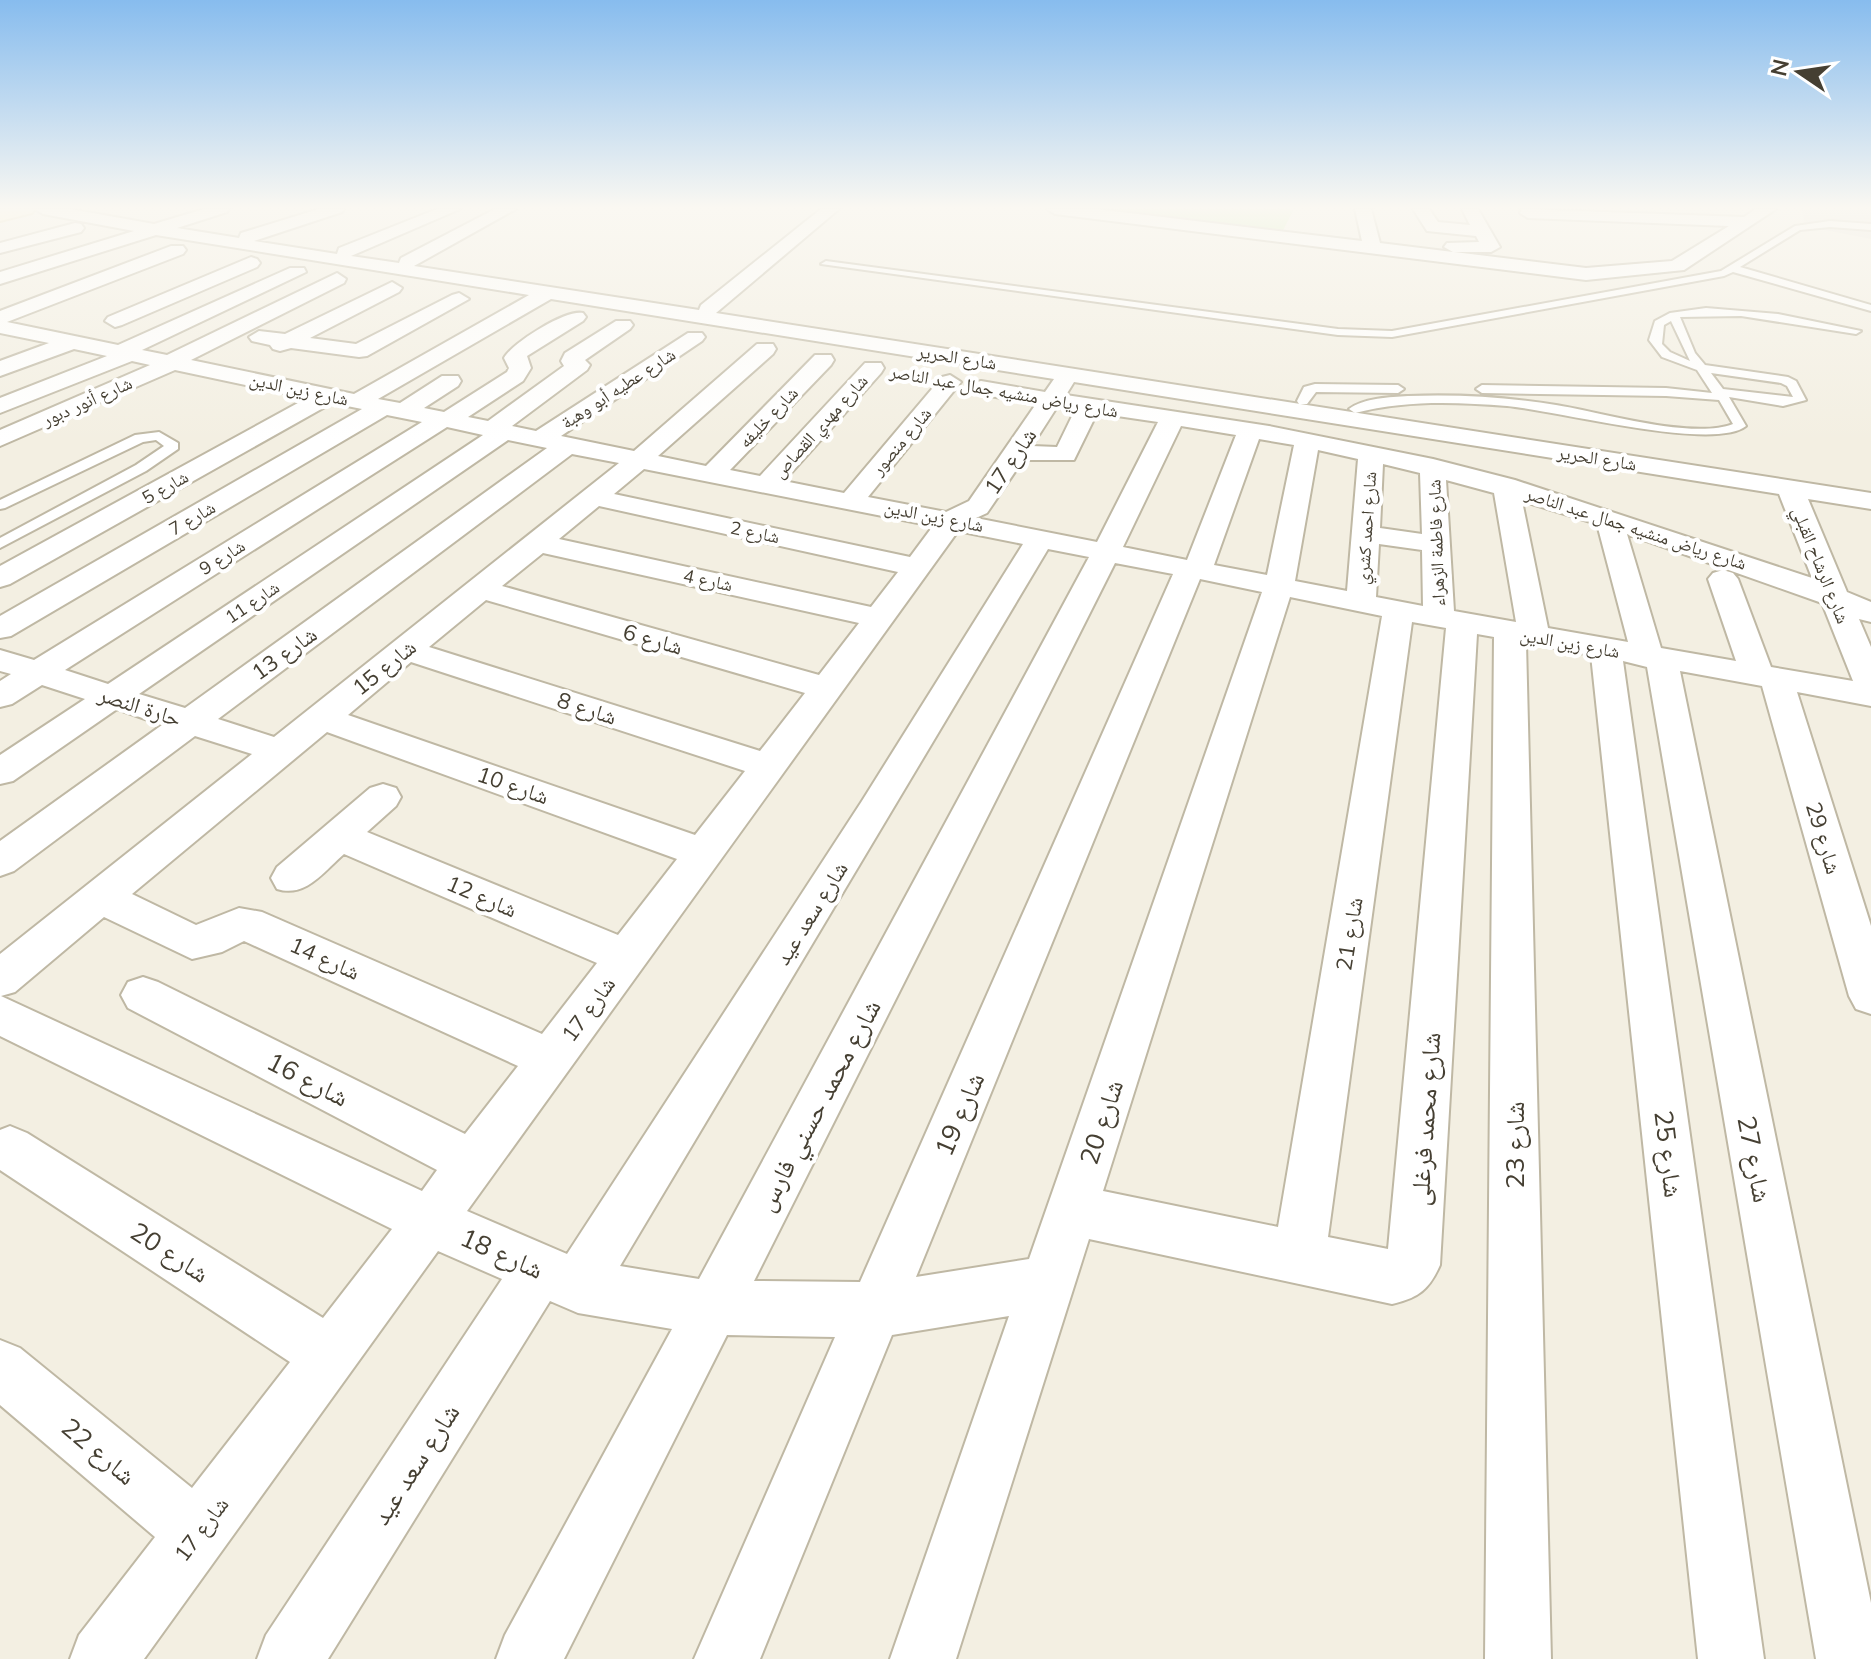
<svg xmlns="http://www.w3.org/2000/svg" width="1871" height="1659" font-family="Mulish,'Noto Naskh Arabic',sans-serif">
<rect width="100%" height="100%" fill="#f3efe2"/>
<path fill="#e5e0d7" d="M 1802,209 L 1871,209 L 1871,239 L 1805,226 Z"/>
<path fill="#c7eda5" d="M 1056,209 L 1290,209 L 1293,211 L 1280,236 Z"/>
<g fill="none" stroke-linecap="round" stroke-linejoin="round">
<defs>
<path id="lane" d="M 1830,221 L 1871,224 L 1871,230 L 1830,227 L 1800,230 L 1740,267 L 1871,305 L 1871,311 L 1733,272 L 1724,276 L 1392,337 L 1338,335 L 821,264 L 826,261 L 1338,329 L 1392,331 L 1721,271 L 1795,226 Z
M 1706,308 L 1778,314 L 1861,331 L 1856,334 L 1741,316 L 1680,317 L 1695,353 L 1705,365 L 1788,377 L 1796,381 L 1806,400 L 1783,406 L 1729,397 L 1746,426 C 1714,452 1555,410 1507,406 C 1456,402 1405,400 1355,413 L 1349,409 C 1364,398 1390,397 1408,396 C 1457,394 1508,397 1556,405 C 1601,412 1692,440 1733,424 L 1719,400 L 1666,396 L 1482,393 L 1476,389 L 1482,385 L 1666,388 L 1712,393 L 1697,370 L 1662,357 L 1649,340 L 1655,321 L 1670,313 ZM 1671,321 L 1690,361 L 1670,352 L 1662,344 L 1664,325 ZM 1711,373 L 1781,383 L 1787,386 L 1793,397 L 1723,389 Z
M 1315,384 L 1398,385 L 1404,389 L 1398,393 L 1316,392 L 1307,404 L 1299,404 L 1297,401 L 1304,387 Z
M 159,432 L 178,443 L 178,449 L 146,471 L 0,548 L 0,538 L 136,465 L 164,446 L 156,440 L 143,442 L 5,508 L 0,509 L 0,500 L 135,435 Z"/>
<path id="street" d="M 35,209 L 70,209 L 154,224 L 204,209 L 229,209 L 227,212 L 177,228 L 239,238 L 241,233 L 319,209 L 344,209 L 342,212 L 254,241 L 337,254 L 339,248 L 437,209 L 460,209 L 351,256 L 399,263 L 401,258 L 495,209 L 516,209 L 414,266 L 699,310 L 701,305 L 821,209 L 839,209 L 716,313 L 1871,493 L 1871,509 L 1808,499 L 1847,592 L 1871,602 L 1871,622 L 1859,619 L 1871,647 L 1871,706 L 1797,692 L 1871,926 L 1871,1014 L 1856,1009 L 1849,996 L 1762,686 L 1680,671 L 1871,1603 L 1871,1659 L 1816,1659 L 1647,667 L 1623,661 L 1764,1659 L 1698,1659 L 1591,655 L 1526,643 L 1551,1659 L 1485,1659 L 1494,637 L 1477,634 L 1440,1265 C 1429,1290 1418,1298 1392,1304 L 1089,1239 L 956,1659 L 890,1659 L 1009,1316 L 892,1335 L 760,1659 L 694,1659 L 835,1337 L 727,1335 L 564,1659 L 496,1659 L 505,1635 L 672,1329 L 578,1313 L 550,1301 L 328,1659 L 257,1659 L 266,1635 L 502,1279 L 438,1251 L 144,1659 L 70,1659 L 79,1635 L 155,1537 L 0,1405 L 0,1340 L 20,1348 L 192,1488 L 290,1362 L 0,1170 L 0,1130 L 10,1126 L 27,1133 L 323,1318 L 392,1229 L 0,1036 L 0,954 L 252,754 L 195,736 L 14,871 L 0,876 L 0,841 L 162,725 L 117,709 L 13,781 L 0,784 L 0,755 L 85,699 L 42,685 L 12,704 L 0,707 L 0,681 L 11,674 L 0,671 L 0,650 L 34,660 L 422,422 L 387,415 L 11,636 L 0,638 L 0,616 L 362,409 L 332,403 L 10,584 L 0,587 L 0,566 L 307,398 L 175,370 L 0,446 L 0,430 L 150,365 L 132,361 L 0,413 L 0,398 L 107,356 L 74,349 L 0,376 L 0,361 L 49,343 L 0,333 L 0,311 L 171,246 L 183,246 L 186,250 L 183,254 L 7,322 L 118,345 L 290,268 L 304,268 L 306,272 L 142,350 L 167,355 L 337,273 L 346,279 L 344,283 L 191,360 L 354,394 L 529,295 L 156,235 L 0,284 L 0,272 L 134,231 L 43,214 ZM 551,299 L 1054,379 L 1045,392 L 981,381 L 973,383 L 970,388 L 973,393 L 1036,404 L 969,501 L 946,512 L 868,497 L 961,382 L 950,375 L 942,377 L 844,493 L 784,481 L 881,373 L 884,368 L 881,363 L 865,363 L 760,476 L 730,470 L 831,365 L 834,360 L 831,355 L 815,355 L 706,466 L 658,456 L 773,354 L 776,349 L 773,344 L 757,344 L 634,451 L 561,436 L 702,341 L 705,337 L 702,333 L 688,333 L 536,431 L 512,426 L 587,370 L 590,365 L 585,360 L 630,329 L 633,325 L 630,321 L 616,321 L 565,353 L 561,361 L 564,366 L 488,421 L 468,417 L 523,381 L 531,368 L 527,356 L 583,321 L 586,317 L 583,313 C 566,309 512,343 504,358 L 509,368 L 507,372 L 444,412 L 424,408 L 458,386 L 461,381 L 458,376 L 442,376 L 400,403 L 378,399 ZM 1074,382 L 1779,494 L 1812,578 L 1515,480 L 1433,459 L 1269,426 L 1066,395 ZM 1057,407 L 1075,410 L 1057,447 L 1032,446 ZM 1097,413 L 1158,422 L 1097,542 L 976,518 L 987,513 L 1023,460 L 1074,460 ZM 1181,426 L 1236,435 L 1187,560 L 1123,547 ZM 447,427 L 483,435 L 108,684 L 65,670 ZM 1259,439 L 1294,445 L 1267,575 L 1214,565 ZM 508,440 L 547,448 L 185,708 L 139,694 ZM 1318,450 L 1358,459 L 1347,591 L 1295,581 ZM 572,454 L 619,463 L 274,737 L 218,719 ZM 1383,464 L 1420,473 L 1422,534 L 1380,528 ZM 644,469 L 933,526 L 910,557 L 614,494 ZM 1446,480 L 1494,493 L 1516,622 L 1454,611 ZM 1522,501 L 1597,524 L 1628,642 L 1548,628 ZM 599,506 L 898,572 L 871,607 L 559,539 ZM 958,531 L 1023,544 L 862,801 L 567,1254 L 467,1211 ZM 1627,534 L 1822,603 L 1853,681 L 1771,667 L 1738,579 L 1733,573 L 1723,570 L 1713,573 L 1708,579 L 1736,661 L 1661,648 ZM 1379,544 L 1422,550 L 1423,606 L 1376,597 ZM 1048,549 L 1089,557 L 699,1279 L 620,1266 ZM 543,553 L 859,623 L 819,675 L 502,586 ZM 1115,563 L 1173,574 L 860,1282 L 754,1281 ZM 1200,579 L 1262,592 L 1029,1259 L 916,1277 ZM 1290,597 L 1382,616 L 1278,1227 L 1103,1191 ZM 486,600 L 805,693 L 760,751 L 429,647 ZM 1412,622 L 1446,628 L 1388,1249 L 1328,1237 ZM 411,662 L 745,771 L 695,835 L 348,715 ZM 327,732 L 677,859 L 618,935 L 367,832 L 396,806 L 401,797 L 396,788 L 383,784 L 370,788 L 277,867 L 271,878 L 277,889 C 306,898 323,872 344,854 L 597,963 L 542,1034 L 262,912 L 239,908 L 196,925 L 132,894 ZM 104,917 L 192,959 L 222,952 L 244,941 L 518,1066 L 465,1134 L 158,982 L 143,977 L 128,982 L 121,995 L 128,1008 L 437,1170 L 422,1191 L 1,996 L 15,992 Z
M 1047,209 L 1096,209 L 1362,241 L 1355,209 L 1371,209 L 1380,243 L 1453,252 L 1444,247 L 1447,243 L 1479,242 L 1476,236 L 1427,231 L 1413,209 L 1429,209 L 1438,222 L 1470,225 L 1462,209 L 1478,209 L 1500,247 L 1491,252 L 1454,252 L 1586,268 L 1672,261 L 1729,226 L 1528,218 L 1520,213 L 1522,209 L 1744,217 L 1756,209 L 1776,209 L 1684,270 L 1586,280 L 1055,214 Z
M 75,223 L 81,224 L 84,228 L 81,232 L 0,253 L 0,243 Z
M 251,257 L 257,259 L 260,263 L 257,267 L 122,325 L 115,327 L 105,321 L 108,317 Z
M 392,282 L 402,288 L 399,292 L 310,338 L 356,344 L 452,295 L 459,293 L 469,299 L 367,356 L 359,357 L 291,348 L 280,351 L 273,349 L 270,345 L 252,341 L 249,337 L 259,331 L 285,334 Z"/>
<path id="secondary" d="M 0,209 L 35,209 L 32,213 L 0,221 Z"/>
</defs>
<use href="#lane" stroke="#bfb8a4" stroke-width="4"/>
<use href="#street" stroke="#bfb8a4" stroke-width="4"/>
<use href="#secondary" stroke="#d8ca8c" stroke-width="4"/>
<use href="#lane" fill="#fff" fill-rule="evenodd"/>
<use href="#street" fill="#fff" fill-rule="evenodd"/>
<use href="#secondary" fill="#fff5c0" fill-rule="evenodd"/>
</g>
<linearGradient id="sky" x2="0" y2="1"><stop stop-color="#87bcee"/><stop offset="0.47" stop-color="#faf8f2"/><stop offset="1" stop-color="#faf8f2" stop-opacity="0"/></linearGradient>
<rect width="1871" height="441" fill="url(#sky)"/>
<g text-anchor="middle" dominant-baseline="central" stroke-width="8" stroke-linejoin="round" paint-order="stroke">
<g font-size="18" fill="#453f32" stroke="#fff">
<text transform="translate(957 357) rotate(9)">شارع الحرير</text>
<text transform="translate(618 388) rotate(-33)">شارع عطيه أبو وهبة</text>
<text transform="translate(299 389) rotate(12)">شارع زين الدين</text>
<text transform="translate(1004 391) rotate(10)">شارع رياض منشيه جمال عبد الناصر</text>
<text transform="translate(87 401) rotate(-24)">شارع أنور دبور</text>
<text transform="translate(768 417) rotate(-46)">شارع خليفه</text>
<text transform="translate(820 426) rotate(-48)">شارع مهدي القصاص</text>
<text transform="translate(901 441) rotate(-50)">شارع منصور</text>
<text transform="translate(1597 458) rotate(9)">شارع الحرير</text>
<text transform="translate(165 487) rotate(-29)">شارع 5</text>
<text transform="translate(934 516) rotate(11)">شارع زين الدين</text>
<text transform="translate(192 518) rotate(-30)">شارع 7</text>
<text transform="translate(1366 528) rotate(-86)">شارع احمد كشري</text>
<text transform="translate(1636 528) rotate(18)">شارع رياض منشيه جمال عبد الناصر</text>
<text transform="translate(755 532) rotate(12)">شارع 2</text>
<text transform="translate(1436 543) rotate(-92)">شارع فاطمة الزهراء</text>
<text transform="translate(222 557) rotate(-32)">شارع 9</text>
<text transform="translate(1821 565) rotate(68)">شارع الرشاح القبلي</text>
<text transform="translate(708 580) rotate(12)">شارع 4</text>
<text transform="translate(252 602) rotate(-34)">شارع 11</text>
<text transform="translate(1570 643) rotate(10)">شارع زين الدين</text>
</g>
<g font-size="22" fill="#453f32" stroke="#fff">
<text transform="translate(1010 461) rotate(-56)">شارع 17</text>
<text transform="translate(653 639) rotate(16)">شارع 6</text>
<text transform="translate(284 653) rotate(-36)">شارع 13</text>
<text transform="translate(384 667) rotate(-39)">شارع 15</text>
<text transform="translate(140 706) rotate(18)">حارة النصر</text>
<text transform="translate(587 708) rotate(18)">شارع 8</text>
<text transform="translate(513 785) rotate(19)">شارع 10</text>
<text transform="translate(1824 838) rotate(73)">شارع 29</text>
<text transform="translate(482 896) rotate(23)">شارع 12</text>
<text transform="translate(811 913) rotate(-58)">شارع سعد عيد</text>
<text transform="translate(1349 934) rotate(-81)">شارع 21</text>
<text transform="translate(325 958) rotate(24)">شارع 14</text>
<text transform="translate(588 1009) rotate(-54)">شارع 17</text>
<text transform="translate(201 1529) rotate(-53)">شارع 17</text>
</g>
<g font-size="26" fill="#453f32" stroke="#fff">
<text transform="translate(308 1079) rotate(27)">شارع 16</text>
<text transform="translate(818 1105) rotate(-62)">شارع محمد حسني فارس</text>
<text transform="translate(959 1114) rotate(-67)">شارع 19</text>
<text transform="translate(1425 1119) rotate(-86)">شارع محمد فرغلى</text>
<text transform="translate(1101 1122) rotate(-72)">شارع 20</text>
<text transform="translate(1514 1145) rotate(-90)">شارع 23</text>
<text transform="translate(1669 1154) rotate(83)">شارع 25</text>
<text transform="translate(1755 1159) rotate(79)">شارع 27</text>
<text transform="translate(170 1252) rotate(33)">شارع 20</text>
<text transform="translate(502 1253) rotate(24)">شارع 18</text>
<text transform="translate(99 1451) rotate(40)">شارع 22</text>
<text transform="translate(415 1464) rotate(-57)">شارع سعد عيد</text>
</g>
</g>
<g transform="translate(1799 72) rotate(283)" stroke="#ffffff" stroke-width="6" paint-order="stroke">
<path d="M0-6L14 30L0 20L-14 30Z" fill="#453f32"/>
<text y="-12" font-size="22" font-weight="bold" text-anchor="middle" fill="#453f32">N</text>
</g>
</svg>
